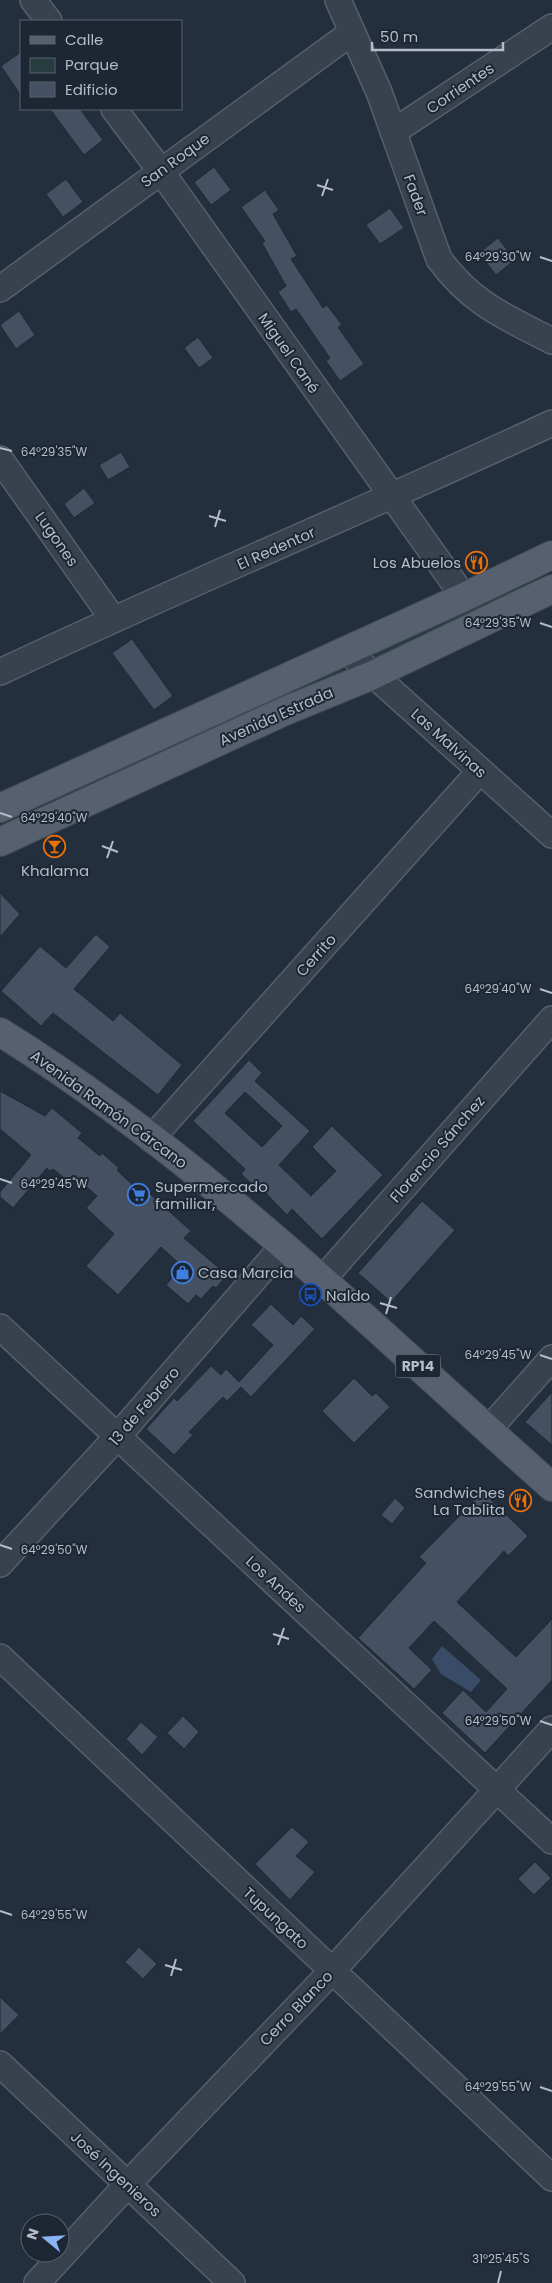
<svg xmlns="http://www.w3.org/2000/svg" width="552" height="2283" font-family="Poppins,sans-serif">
<rect width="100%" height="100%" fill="#242f3e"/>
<path fill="#263c3f" d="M 540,574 L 543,579 L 380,663 L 373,658 L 372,653 Z
M 342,667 L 345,672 L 296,693 L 294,688 Z
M 269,700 L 269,705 L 0,836 L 0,819 Z"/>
<path fill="#394c67" d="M 442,1646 L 481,1680 L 471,1692 L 441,1674 L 432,1659 Z"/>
<path fill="#455162" stroke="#1f2835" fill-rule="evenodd" d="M 21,52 L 21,96 L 1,66 Z
M 50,109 L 80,109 L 103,140 L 84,155 Z
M 214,167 L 231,190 L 211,205 L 194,182 Z
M 66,179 L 83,202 L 63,217 L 46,194 Z
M 265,190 L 279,210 L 273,214 L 297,256 L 291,259 L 323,308 L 327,305 L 342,325 L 338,327 L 364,364 L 340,381 L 326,361 L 330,358 L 296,309 L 291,312 L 278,292 L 286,286 L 262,243 L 265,241 L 241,207 Z
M 390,208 L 404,228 L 380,244 L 366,225 Z
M 498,238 L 515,260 L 496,275 L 479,253 Z
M 19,311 L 35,335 L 16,349 L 0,325 Z
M 198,337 L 213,358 L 199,368 L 184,348 Z
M 121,452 L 130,467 L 108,480 L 99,465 Z
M 84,488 L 95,503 L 74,518 L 64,504 Z
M 132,639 L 173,696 L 154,710 L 112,653 Z
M 0,893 L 20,914 L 0,937 Z
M 96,934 L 110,947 L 74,989 L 113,1021 L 120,1013 L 182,1065 L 158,1095 L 53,1013 L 41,1026 L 1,991 L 40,946 L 66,968 Z
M 249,1060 L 262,1073 L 255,1081 L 310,1131 L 279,1165 L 311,1196 L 336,1171 L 312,1147 L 332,1126 L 383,1175 L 322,1239 L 292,1209 L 287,1215 L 257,1184 L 254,1186 L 241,1174 L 245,1169 L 193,1121 ZM 245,1092 L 282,1126 L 262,1147 L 225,1113 Z
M 0,1091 L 45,1116 L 52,1108 L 82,1133 L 78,1138 L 100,1156 L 102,1153 L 119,1168 L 117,1170 L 146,1198 L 150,1194 L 191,1231 L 184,1238 L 227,1275 L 216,1288 L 213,1286 L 201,1299 L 196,1295 L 188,1304 L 166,1285 L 182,1266 L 161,1247 L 118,1295 L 86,1266 L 114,1234 L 86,1208 L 97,1196 L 73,1175 L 68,1181 L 53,1169 L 50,1171 L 47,1168 L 13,1208 L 0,1197 L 0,1192 L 31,1155 L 0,1129 Z
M 422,1201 L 455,1230 L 391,1302 L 358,1273 Z
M 271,1304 L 293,1325 L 301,1316 L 315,1329 L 251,1397 L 241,1387 L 227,1401 L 223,1397 L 189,1432 L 193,1435 L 174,1455 L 146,1429 L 174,1398 L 177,1401 L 211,1366 L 221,1375 L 226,1369 L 239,1382 L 273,1345 L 251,1325 Z
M 354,1378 L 372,1396 L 376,1393 L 390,1407 L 354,1443 L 322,1411 Z
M 552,1392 L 552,1445 L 525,1422 Z
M 483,1492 L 528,1536 L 508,1556 L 504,1551 L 457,1602 L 516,1657 L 552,1619 L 552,1680 L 485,1753 L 442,1713 L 463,1690 L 486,1712 L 507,1689 L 434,1621 L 409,1648 L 432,1670 L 414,1689 L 358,1638 L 426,1563 L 419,1557 Z
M 395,1498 L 405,1508 L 392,1524 L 381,1515 Z
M 183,1716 L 199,1732 L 184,1749 L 167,1733 Z
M 141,1722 L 158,1737 L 142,1755 L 126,1739 Z
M 292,1827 L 309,1842 L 296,1856 L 315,1872 L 290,1900 L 255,1864 Z
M 535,1862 L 551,1878 L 534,1895 L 518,1879 Z
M 139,1947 L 157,1964 L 143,1979 L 125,1962 Z
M 0,1997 L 19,2015 L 0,2034 Z"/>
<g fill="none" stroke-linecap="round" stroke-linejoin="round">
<defs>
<path id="minor" d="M 33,0 L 49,21
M 338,0 L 379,92 L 439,259 C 471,303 505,317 552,341
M 114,109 L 160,170 L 464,597
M 393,132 L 552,27
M 0,289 L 351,33
M 0,459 L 113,619
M 346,650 L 552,835
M 0,672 C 183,586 369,508 552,423
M 151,1139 L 480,771
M 322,1280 L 552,1019
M 0,1327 L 552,1841
M 488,1430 L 552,1358
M 0,1564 L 117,1437 L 284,1245
M 0,1657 L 552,2178
M 0,2064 L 232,2283
M 37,2283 L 127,2185 L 332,1971 L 552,1729"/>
<path id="major" d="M 0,808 L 464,597 L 552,555
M 0,842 L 285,711 L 373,675 L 552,589
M 0,1032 C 203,1158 374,1329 552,1487"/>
</defs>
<use href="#minor" stroke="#565f6c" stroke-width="28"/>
<use href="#major" stroke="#414a57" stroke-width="30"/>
<use href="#minor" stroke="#38414e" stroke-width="25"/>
<use href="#major" stroke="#56606e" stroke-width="28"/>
</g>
<path fill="none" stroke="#b4bcc9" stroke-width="2" d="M 317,185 L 333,190M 322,196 L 328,179M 540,257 L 552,261M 0,448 L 12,451M 209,516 L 226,521M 215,527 L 220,510M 540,623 L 552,627M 0,813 L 12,817M 102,846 L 118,852M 107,858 L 113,841M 540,989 L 552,993M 0,1179 L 12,1183M 380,1303 L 397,1308M 386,1314 L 391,1297M 540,1355 L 552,1359M 0,1545 L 12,1549M 273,1634 L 289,1639M 278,1645 L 284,1628M 540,1721 L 552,1725M 0,1911 L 12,1915M 165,1965 L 182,1970M 171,1976 L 176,1959M 540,2087 L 552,2091M 498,2283 L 501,2271"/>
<defs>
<symbol id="restaurant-ring" viewBox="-11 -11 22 22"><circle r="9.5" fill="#1d2633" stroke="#e8710a" stroke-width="1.5"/><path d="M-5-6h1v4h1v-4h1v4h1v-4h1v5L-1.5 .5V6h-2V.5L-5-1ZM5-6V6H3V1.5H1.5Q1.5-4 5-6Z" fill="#e8710a"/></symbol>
<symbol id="bar-ring" viewBox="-11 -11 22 22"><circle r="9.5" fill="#1d2633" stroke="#e8710a" stroke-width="1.5"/><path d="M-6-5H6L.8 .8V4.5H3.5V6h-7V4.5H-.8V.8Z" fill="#e8710a"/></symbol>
<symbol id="supermarket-ring" viewBox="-11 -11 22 22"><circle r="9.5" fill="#1d2633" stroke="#3f7fe0" stroke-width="1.5"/><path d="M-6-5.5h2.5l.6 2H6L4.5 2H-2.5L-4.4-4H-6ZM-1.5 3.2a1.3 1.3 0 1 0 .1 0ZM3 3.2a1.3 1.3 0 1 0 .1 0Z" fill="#3f7fe0"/></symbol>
<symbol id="shop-ring" viewBox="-11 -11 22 22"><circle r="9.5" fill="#1d2633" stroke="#3f7fe0" stroke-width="1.5"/><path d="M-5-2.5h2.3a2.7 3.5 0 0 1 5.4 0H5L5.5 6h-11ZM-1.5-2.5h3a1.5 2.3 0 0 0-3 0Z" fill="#3f7fe0"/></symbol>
<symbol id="bus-ring" viewBox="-11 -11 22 22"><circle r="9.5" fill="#1d2633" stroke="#1a4fb4" stroke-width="1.5"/><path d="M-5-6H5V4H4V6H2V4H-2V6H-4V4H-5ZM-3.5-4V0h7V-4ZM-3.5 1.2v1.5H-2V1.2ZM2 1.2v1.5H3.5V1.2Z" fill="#1a4fb4"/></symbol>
</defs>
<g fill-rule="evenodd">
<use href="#restaurant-ring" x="464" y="550" width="25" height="25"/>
<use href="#bar-ring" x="42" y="834" width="25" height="25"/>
<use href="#supermarket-ring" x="126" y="1182" width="25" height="25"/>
<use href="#shop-ring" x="170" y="1260" width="25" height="25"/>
<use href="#bus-ring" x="298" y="1282" width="25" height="25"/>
<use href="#restaurant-ring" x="508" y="1488" width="25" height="25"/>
</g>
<g text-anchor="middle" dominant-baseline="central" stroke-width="4" stroke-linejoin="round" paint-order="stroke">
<rect fill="#1d2633" stroke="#878f9c" stroke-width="1" x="395.5" y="1354.5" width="45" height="23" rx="4"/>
<g font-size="14" font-weight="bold" fill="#b4bcc9">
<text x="418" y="1366">RP14</text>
</g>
<g font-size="15" fill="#b4bcc9" stroke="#1d2633">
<text transform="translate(460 88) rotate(-34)">Corrientes</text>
<text transform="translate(175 160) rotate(-36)">San Roque</text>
<text transform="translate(416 195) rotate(70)">Fader</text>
<text transform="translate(289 353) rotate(55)">Miguel Cané</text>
<text transform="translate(57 539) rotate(55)">Lugones</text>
<text transform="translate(276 548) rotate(-24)">El Redentor</text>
<text transform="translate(276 716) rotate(-24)">Avenida Estrada</text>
<text transform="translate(449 743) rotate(42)">Las Malvinas</text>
<text transform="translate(316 955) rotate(-48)">Cerrito</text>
<text transform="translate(109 1109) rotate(36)">Avenida Ramón Cárcano</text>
<text transform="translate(437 1149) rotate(-49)">Florencio Sánchez</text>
<text transform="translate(144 1406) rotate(-49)">13 de Febrero</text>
<text transform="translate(276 1584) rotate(43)">Los Andes</text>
<text transform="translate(276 1918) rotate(43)">Tupungato</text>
<text transform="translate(296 2008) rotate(-46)">Cerro Blanco</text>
<text transform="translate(116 2174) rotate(43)">José Ingenieros</text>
</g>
<g font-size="15" fill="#b4bcc9" stroke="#1d2633" text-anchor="start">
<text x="461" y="562" text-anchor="end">Los Abuelos</text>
<text x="55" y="870" text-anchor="middle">Khalama</text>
<text x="155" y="1186">Supermercado<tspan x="155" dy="17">familiar,</tspan></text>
<text x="198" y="1272">Casa Marcia</text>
<text x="326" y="1295">Naldo</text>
<text x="505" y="1492" text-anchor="end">Sandwiches<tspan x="505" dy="17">La Tablita</tspan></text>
</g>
</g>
<g font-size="12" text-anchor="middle" fill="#b4bcc9" stroke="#1d2633" stroke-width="4" stroke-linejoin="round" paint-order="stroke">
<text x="498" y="261">64°29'30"W</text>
<text x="54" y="456">64°29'35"W</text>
<text x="498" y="627">64°29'35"W</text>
<text x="54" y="822">64°29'40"W</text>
<text x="498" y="993">64°29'40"W</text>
<text x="54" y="1188">64°29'45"W</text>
<text x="498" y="1359">64°29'45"W</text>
<text x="54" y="1554">64°29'50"W</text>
<text x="498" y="1725">64°29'50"W</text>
<text x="54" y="1919">64°29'55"W</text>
<text x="498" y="2091">64°29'55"W</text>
<text x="501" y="2263">31°25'45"S</text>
</g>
<rect x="20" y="20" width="162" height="90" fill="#1d2633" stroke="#59626f"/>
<rect x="30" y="36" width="25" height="8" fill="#56606e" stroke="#59626f"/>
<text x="65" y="45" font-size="15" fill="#b4bcc9">Calle</text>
<rect x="30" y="58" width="25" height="15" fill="#263c3f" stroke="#59626f"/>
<text x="65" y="70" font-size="15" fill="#b4bcc9">Parque</text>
<rect x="30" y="82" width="25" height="15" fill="#455162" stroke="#59626f"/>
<text x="65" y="95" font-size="15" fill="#b4bcc9">Edificio</text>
<g transform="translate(45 2238) rotate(288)"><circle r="24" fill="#1d2633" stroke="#59626f"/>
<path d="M0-4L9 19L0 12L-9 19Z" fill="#8ab4f8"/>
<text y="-8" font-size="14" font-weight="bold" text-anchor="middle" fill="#b4bcc9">N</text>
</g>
<path d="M372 42v8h131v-8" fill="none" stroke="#b4bcc9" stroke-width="2.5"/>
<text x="380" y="42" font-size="15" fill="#b4bcc9" stroke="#1d2633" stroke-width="4" paint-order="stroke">50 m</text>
</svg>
